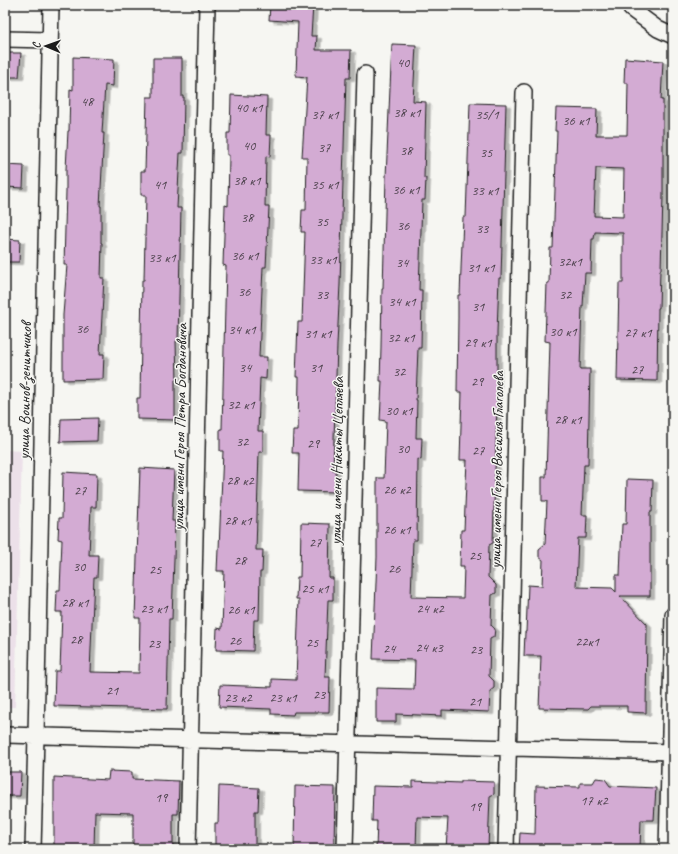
<svg xmlns="http://www.w3.org/2000/svg" width="678" height="854" font-family="Caveat,sans-serif">
<defs>
<filter id="shadow"><feDropShadow dx="4.5" dy="2.5" stdDeviation="0" flood-color="#0004"/></filter>
</defs>
<rect width="100%" height="100%" fill="#f6f6f2"/>
<filter id="ink" filterUnits="userSpaceOnUse"><feTurbulence type="fractalNoise" baseFrequency=".025" numOctaves="2"/><feDisplacementMap in="SourceGraphic" scale="8" xChannelSelector="R" yChannelSelector="G"/><feConvolveMatrix kernelMatrix="1 2 1 2 8 2 1 2 1" color-interpolation-filters="sRGB"/></filter>
<g filter="url(#ink)">
<path fill="#ece0e9" d="M 5,450 L 22,451 L 15,707 L 5,707 Z"/>
<path fill="#d3abd3" stroke="#1c1c1c" fill-rule="evenodd" filter="url(#shadow)" d="M 270,5 L 313,5 L 311,36 L 317,36 L 316,50 L 351,50 L 350,78 L 346,78 L 340,284 L 337,345 L 333,470 L 336,470 L 335,492 L 298,491 L 299,453 L 292,453 L 293,431 L 298,431 L 299,377 L 296,377 L 298,322 L 302,322 L 305,232 L 301,232 L 302,210 L 306,210 L 307,157 L 302,157 L 307,77 L 296,76 L 298,22 L 269,20 Z
M 392,44 L 416,45 L 413,101 L 426,102 L 424,178 L 426,178 L 425,200 L 422,200 L 419,290 L 422,290 L 421,348 L 418,348 L 416,400 L 417,400 L 416,438 L 422,438 L 421,460 L 418,459 L 417,540 L 413,540 L 411,597 L 463,598 L 464,566 L 460,566 L 461,530 L 464,530 L 467,460 L 460,460 L 462,392 L 457,392 L 458,317 L 458,295 L 460,295 L 463,217 L 466,217 L 470,103 L 506,104 L 501,278 L 499,278 L 497,332 L 497,403 L 493,543 L 489,545 L 488,577 L 496,585 L 496,593 L 492,595 L 491,625 L 495,629 L 494,637 L 490,639 L 489,676 L 494,681 L 494,688 L 490,691 L 489,712 L 442,710 L 442,716 L 396,714 L 396,722 L 376,722 L 376,688 L 414,689 L 415,660 L 373,659 L 377,557 L 377,478 L 384,478 L 386,421 L 380,420 L 382,381 L 380,381 L 381,347 L 382,289 L 383,289 L 386,177 Z
M 5,53 L 21,53 L 19,77 L 5,77 Z
M 73,57 L 114,59 L 113,86 L 105,85 L 102,133 L 104,133 L 100,206 L 101,206 L 101,243 L 102,243 L 101,278 L 104,278 L 100,354 L 104,354 L 103,379 L 63,380 L 63,315 L 67,265 L 64,265 L 66,191 L 66,169 L 68,131 L 69,131 L 70,89 L 73,90 Z
M 153,58 L 182,58 L 182,97 L 184,97 L 183,153 L 180,153 L 177,208 L 181,208 L 178,341 L 176,341 L 177,380 L 175,380 L 175,420 L 137,419 L 137,398 L 140,398 L 142,280 L 144,280 L 146,195 L 141,195 L 141,171 L 145,171 L 147,97 L 153,97 Z
M 625,58 L 663,61 L 661,100 L 663,100 L 663,196 L 661,270 L 660,270 L 659,308 L 658,308 L 657,381 L 617,380 L 619,283 L 623,283 L 623,233 L 595,232 L 594,239 L 592,239 L 591,273 L 585,273 L 583,306 L 582,306 L 580,369 L 590,369 L 588,465 L 584,465 L 582,515 L 587,515 L 586,538 L 578,538 L 576,587 L 612,588 L 616,592 L 616,575 L 620,575 L 622,524 L 626,524 L 627,479 L 653,480 L 652,512 L 650,512 L 650,596 L 620,596 L 647,624 L 646,713 L 627,712 L 627,706 L 591,706 L 588,709 L 539,708 L 541,656 L 524,656 L 525,632 L 526,632 L 528,585 L 542,586 L 543,560 L 539,557 L 539,549 L 545,544 L 547,501 L 542,501 L 542,477 L 546,477 L 550,342 L 545,341 L 547,283 L 549,283 L 550,248 L 553,248 L 557,131 L 555,131 L 556,108 L 597,109 L 596,135 L 627,135 L 628,83 L 624,83 ZM 596,168 L 624,169 L 623,217 L 594,216 Z
M 231,95 L 267,97 L 266,135 L 271,135 L 270,157 L 266,156 L 265,207 L 269,207 L 266,267 L 263,267 L 259,357 L 267,357 L 266,379 L 260,378 L 258,431 L 263,431 L 263,452 L 259,452 L 256,550 L 263,550 L 262,572 L 260,572 L 259,620 L 254,620 L 253,651 L 216,650 L 217,628 L 222,629 L 224,571 L 217,571 L 218,549 L 219,549 L 223,451 L 220,451 L 220,429 L 222,429 L 226,266 L 223,265 L 225,205 L 228,206 L 229,155 L 227,155 L 227,133 L 230,133 Z
M 5,165 L 24,166 L 23,188 L 5,187 Z
M 5,239 L 20,240 L 19,262 L 5,262 Z
M 98,418 L 97,441 L 60,442 L 61,419 Z
M 140,468 L 174,470 L 172,521 L 175,521 L 174,559 L 172,619 L 169,619 L 167,709 L 54,706 L 55,671 L 60,671 L 62,612 L 56,612 L 57,590 L 60,590 L 62,540 L 58,539 L 59,518 L 62,518 L 63,472 L 97,474 L 96,507 L 91,507 L 89,555 L 98,555 L 97,577 L 94,577 L 90,672 L 139,673 L 140,618 L 135,618 Z
M 301,523 L 330,524 L 329,578 L 333,578 L 333,600 L 328,600 L 325,677 L 330,677 L 329,712 L 294,712 L 293,715 L 271,714 L 271,709 L 219,707 L 220,685 L 272,687 L 272,679 L 296,680 L 299,599 L 296,599 L 297,577 L 300,577 Z
M 109,771 L 132,772 L 132,779 L 179,781 L 178,814 L 173,814 L 173,849 L 133,849 L 133,813 L 95,812 L 94,848 L 54,847 L 54,777 L 108,780 Z
M 5,772 L 21,772 L 20,796 L 5,796 Z
M 596,778 L 605,779 L 610,786 L 656,788 L 654,820 L 641,820 L 640,849 L 519,849 L 520,833 L 535,834 L 536,786 L 580,787 L 580,783 L 593,783 Z
M 413,781 L 461,783 L 461,781 L 494,782 L 494,794 L 490,796 L 488,849 L 446,849 L 448,818 L 417,817 L 416,849 L 376,849 L 377,821 L 372,821 L 373,786 L 413,787 Z
M 219,786 L 259,788 L 258,811 L 255,811 L 255,848 L 215,847 L 215,823 L 218,823 Z
M 295,786 L 335,787 L 334,849 L 294,849 Z"/>
<g fill="none" stroke-linecap="round" stroke-linejoin="round">
<defs>
<path id="street" d="M 631,9 L 658,29 L 673,36
M 5,39 L 50,40
M 5,735 L 673,752
M 33,849 L 36,736 L 51,5
M 188,849 L 207,5
M 345,849 L 365,74
M 506,849 L 524,92
M 667,849 L 673,615"/>
</defs>
<use href="#street" stroke="#1c1c1c" stroke-width="18"/>
<use href="#street" stroke="#f6f6f2" stroke-width="15"/>
</g>
</g>
<g text-anchor="middle" dominant-baseline="central" stroke-width="3" stroke-linejoin="round" paint-order="stroke">
<g font-size="14" fill="#4a404a">
<text x="403" y="62">40</text>
<text x="87" y="101">48</text>
<text x="249" y="107">40 к1</text>
<text x="407" y="112">38 к1</text>
<text x="325" y="114">37 к1</text>
<text x="487" y="114">35/1</text>
<text x="576" y="120">36 к1</text>
<text x="249" y="145">40</text>
<text x="324" y="147">37</text>
<text x="406" y="150">38</text>
<text x="486" y="152">35</text>
<text x="247" y="180">38 к1</text>
<text x="160" y="184">41</text>
<text x="325" y="184">35 к1</text>
<text x="406" y="189">36 к1</text>
<text x="485" y="190">33 к1</text>
<text x="247" y="217">38</text>
<text x="322" y="221">35</text>
<text x="403" y="225">36</text>
<text x="482" y="228">33</text>
<text x="245" y="255">36 к1</text>
<text x="162" y="257">33 к1</text>
<text x="323" y="259">33 к1</text>
<text x="570" y="261">32к1</text>
<text x="402" y="262">34</text>
<text x="481" y="267">31 к1</text>
<text x="244" y="291">36</text>
<text x="322" y="294">33</text>
<text x="565" y="294">32</text>
<text x="402" y="301">34 к1</text>
<text x="478" y="306">31</text>
<text x="82" y="328">36</text>
<text x="242" y="329">34 к1</text>
<text x="563" y="331">30 к1</text>
<text x="638" y="332">27 к1</text>
<text x="318" y="333">31 к1</text>
<text x="401" y="337">32 к1</text>
<text x="478" y="342">29 к1</text>
<text x="245" y="367">34</text>
<text x="316" y="367">31</text>
<text x="637" y="369">27</text>
<text x="399" y="371">32</text>
<text x="477" y="381">29</text>
<text x="241" y="404">32 к1</text>
<text x="399" y="410">30 к1</text>
<text x="568" y="419">28 к1</text>
<text x="242" y="441">32</text>
<text x="313" y="443">29</text>
<text x="403" y="448">30</text>
<text x="478" y="450">27</text>
<text x="240" y="480">28 к2</text>
<text x="397" y="489">26 к2</text>
<text x="80" y="490">27</text>
<text x="238" y="520">28 к1</text>
<text x="397" y="529">26 к1</text>
<text x="315" y="542">27</text>
<text x="475" y="555">25</text>
<text x="240" y="560">28</text>
<text x="79" y="566">30</text>
<text x="394" y="568">26</text>
<text x="155" y="569">25</text>
<text x="315" y="588">25 к1</text>
<text x="75" y="602">28 к1</text>
<text x="154" y="608">23 к1</text>
<text x="430" y="608">24 к2</text>
<text x="241" y="609">26 к1</text>
<text x="76" y="639">28</text>
<text x="235" y="640">26</text>
<text x="587" y="641">22к1</text>
<text x="312" y="642">25</text>
<text x="154" y="643">23</text>
<text x="429" y="647">24 к3</text>
<text x="389" y="648">24</text>
<text x="476" y="649">23</text>
<text x="112" y="690">21</text>
<text x="319" y="694">23</text>
<text x="238" y="697">23 к2</text>
<text x="283" y="697">23 к1</text>
<text x="475" y="701">21</text>
<text x="161" y="797">19</text>
<text x="594" y="800">17 к2</text>
<text x="475" y="806">19</text>
</g>
<g font-size="16" fill="#1c1c1c" stroke="#f6f6f2">
<text transform="translate(25 391) rotate(-89)">улица Воинов-зенитчиков</text>
<text transform="translate(180 427) rotate(-89)">улица имени Героя Петра Богдановича</text>
<text transform="translate(337 461) rotate(-89)">улица имени Никиты Цепляева</text>
<text transform="translate(497 470) rotate(-89)">улица имени Героя Василия Глаголева</text>
</g>
</g>
<rect width="678" height="854" fill="none" stroke="#f6f6f2" stroke-width="20"/>
<rect x="10" y="10" width="658" height="834" fill="none" stroke="#1c1c1c" stroke-width="1.5" filter="url(#ink)"/>
<g transform="translate(46 46) rotate(272)" stroke="#f6f6f2" stroke-width="3" paint-order="stroke">
<path d="M0-3L7 15L0 10L-7 15Z" fill="#1c1c1c"/>
<text y="-6" font-size="11" font-weight="bold" text-anchor="middle" fill="#1c1c1c">С</text>
</g>
</svg>
